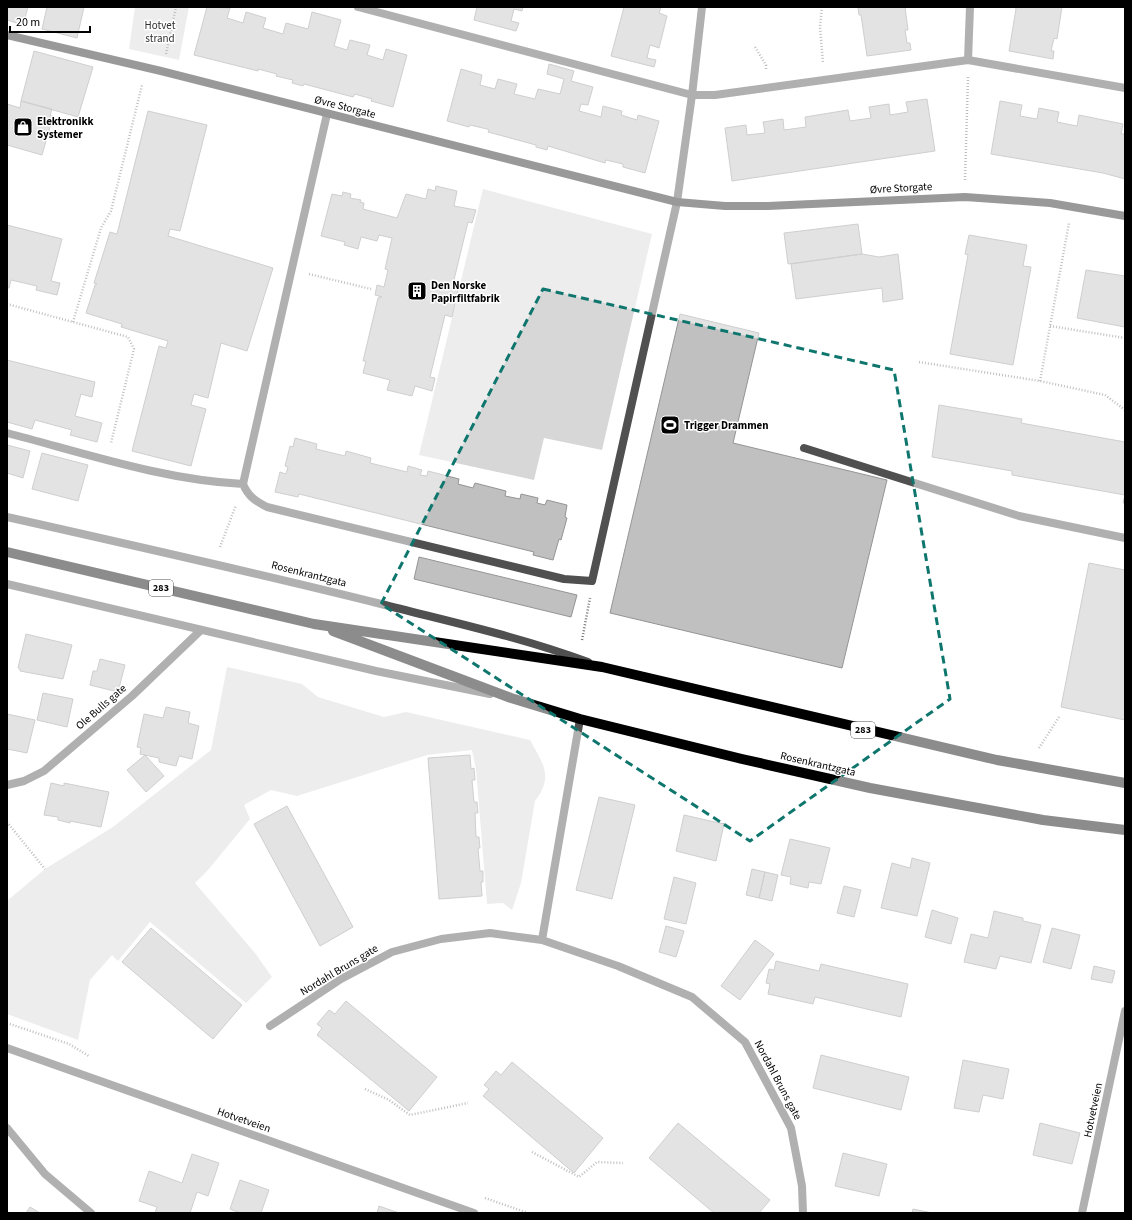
<svg xmlns="http://www.w3.org/2000/svg" width="1132" height="1220" font-family="'Source Sans 3',sans-serif">
<rect width="100%" height="100%" fill="#fff"/>
<path fill="#d7d7d7" d="M 135,7 L 189,7 L 179,60 L 129,49 Z
M 483,189 L 652,234 L 602,450 L 544,438 L 534,480 L 419,455 Z
M 227,667 L 302,684 L 318,697 L 384,717 L 406,712 L 530,740 C 543,764 554,776 535,801 L 521,883 L 512,910 L 503,903 L 487,904 L 476,769 L 472,750 L 427,755 L 297,796 L 271,790 L 244,805 L 250,819 L 208,870 L 195,883 L 255,953 L 272,977 L 246,1003 L 150,922 L 118,961 L 112,955 L 90,980 L 78,1040 L 7,1014 L 7,901 L 45,869 L 113,827 L 211,750 Z"/>
<path fill="#c0c0c0" stroke="#949494" d="M 7,7 L 28,7 L 23,25 L 7,20 Z
M 47,7 L 84,7 L 77,38 L 42,29 Z
M 207,7 L 230,8 L 227,18 L 243,23 L 246,12 L 266,18 L 263,28 L 283,34 L 286,23 L 308,29 L 312,12 L 341,20 L 334,46 L 347,50 L 350,40 L 370,45 L 367,55 L 383,60 L 386,49 L 407,55 L 393,107 L 371,101 L 372,99 L 355,94 L 353,97 L 304,84 L 303,86 L 292,83 L 293,80 L 276,76 L 277,74 L 258,69 L 258,71 L 194,55 Z
M 477,7 L 523,7 L 522,11 L 514,9 L 511,21 L 519,23 L 516,31 L 474,20 Z
M 624,7 L 661,7 L 659,13 L 667,16 L 659,48 L 650,45 L 647,58 L 656,60 L 654,67 L 611,56 Z
M 858,7 L 905,7 L 908,30 L 905,30 L 907,43 L 910,43 L 911,50 L 867,56 L 861,15 L 859,15 Z
M 1015,7 L 1062,7 L 1057,39 L 1054,38 L 1051,51 L 1054,51 L 1053,59 L 1009,51 L 1016,9 Z
M 34,51 L 93,67 L 78,117 L 21,101 Z
M 549,64 L 574,71 L 571,81 L 593,87 L 588,105 L 581,104 L 579,111 L 601,117 L 603,106 L 622,111 L 621,115 L 637,120 L 638,115 L 659,121 L 645,173 L 623,167 L 623,164 L 606,160 L 605,163 L 548,146 L 547,150 L 536,147 L 536,145 L 488,132 L 489,130 L 487,129 L 470,125 L 469,127 L 447,121 L 461,69 L 482,75 L 480,85 L 495,89 L 498,79 L 517,84 L 514,94 L 535,99 L 538,89 L 560,94 L 564,79 L 547,74 Z
M 927,99 L 935,151 L 732,181 L 725,128 L 746,125 L 747,135 L 765,133 L 763,122 L 783,119 L 784,130 L 806,127 L 805,117 L 848,110 L 850,121 L 871,118 L 869,107 L 889,104 L 890,115 L 908,112 L 906,102 Z
M 21,101 L 52,109 L 50,116 L 53,116 L 42,155 L 7,145 L 7,104 L 20,108 Z
M 1000,101 L 1022,105 L 1020,116 L 1037,119 L 1039,108 L 1059,112 L 1057,122 L 1077,126 L 1079,115 L 1123,124 L 1121,134 L 1125,134 L 1125,179 L 1103,173 L 991,154 Z
M 148,111 L 207,125 L 180,231 L 170,229 L 168,236 L 273,268 L 247,351 L 221,343 L 208,398 L 194,394 L 191,405 L 206,409 L 191,466 L 132,451 L 159,346 L 166,348 L 168,341 L 121,327 L 122,324 L 86,313 L 95,285 L 97,284 L 94,283 L 110,232 L 117,234 Z
M 436,186 L 457,191 L 454,206 L 476,210 L 472,223 L 468,222 L 453,284 L 459,285 L 452,317 L 445,315 L 430,377 L 435,378 L 432,391 L 415,386 L 412,396 L 387,390 L 390,380 L 363,373 L 366,361 L 363,361 L 378,298 L 382,297 L 375,295 L 377,285 L 384,287 L 388,270 L 385,269 L 392,238 L 379,235 L 377,241 L 361,237 L 358,249 L 344,245 L 345,242 L 321,236 L 332,194 L 342,196 L 343,192 L 351,194 L 350,198 L 361,200 L 360,202 L 364,203 L 363,209 L 397,218 L 406,194 L 426,199 L 428,189 L 435,191 Z
M 858,224 L 862,254 L 788,264 L 784,233 Z
M 7,225 L 62,239 L 51,281 L 60,283 L 57,295 L 36,290 L 37,286 L 11,280 L 9,288 L 7,288 Z
M 969,235 L 1027,245 L 1023,266 L 1031,267 L 1013,365 L 950,354 L 968,255 L 965,254 Z
M 862,254 L 879,257 L 898,254 L 903,299 L 883,302 L 882,288 L 796,299 L 791,264 Z
M 1086,270 L 1125,276 L 1125,327 L 1077,318 Z
M 680,314 L 759,333 L 733,443 L 887,480 L 842,668 L 610,613 Z
M 7,360 L 95,382 L 92,397 L 81,394 L 75,416 L 102,423 L 97,442 L 70,435 L 72,430 L 35,420 L 32,429 L 7,422 Z
M 939,405 L 1022,419 L 1021,423 L 1125,442 L 1125,503 L 1123,503 L 1125,495 L 1012,475 L 1012,471 L 932,457 Z
M 295,438 L 317,444 L 316,449 L 345,456 L 346,451 L 371,458 L 370,463 L 407,472 L 408,466 L 422,470 L 420,475 L 427,476 L 428,471 L 459,479 L 458,484 L 473,488 L 475,483 L 506,491 L 505,496 L 520,499 L 521,494 L 538,498 L 537,503 L 545,505 L 547,500 L 567,505 L 565,517 L 567,518 L 561,540 L 559,539 L 553,560 L 533,555 L 534,552 L 299,494 L 298,497 L 275,492 L 280,472 L 286,474 L 288,467 L 285,466 L 290,446 L 293,447 Z
M 7,445 L 30,451 L 23,478 L 7,473 Z
M 42,453 L 88,465 L 78,501 L 32,489 Z
M 419,557 L 577,595 L 571,617 L 414,579 Z
M 1089,563 L 1125,570 L 1125,720 L 1061,707 Z
M 26,634 L 72,645 L 63,679 L 20,671 L 20,669 L 18,668 Z
M 100,659 L 125,665 L 118,692 L 90,685 L 93,671 L 97,671 Z
M 43,693 L 73,699 L 67,727 L 37,720 Z
M 166,707 L 190,712 L 188,723 L 199,726 L 192,759 L 179,756 L 176,766 L 159,762 L 159,758 L 140,754 L 141,748 L 137,747 L 144,714 L 163,718 Z
M 7,714 L 35,720 L 27,753 L 7,749 Z
M 145,755 L 164,776 L 146,792 L 127,770 Z
M 470,755 L 471,769 L 474,768 L 475,780 L 472,780 L 474,802 L 477,802 L 478,813 L 475,813 L 476,837 L 479,837 L 480,848 L 478,848 L 480,871 L 483,871 L 483,882 L 481,882 L 482,896 L 439,899 L 428,758 Z
M 51,783 L 64,786 L 64,783 L 109,792 L 101,827 L 70,821 L 70,823 L 58,820 L 58,817 L 44,815 Z
M 599,797 L 635,805 L 612,899 L 576,890 Z
M 287,806 L 353,927 L 320,946 L 254,824 Z
M 684,815 L 724,824 L 716,861 L 676,851 Z
M 790,839 L 830,848 L 821,884 L 809,882 L 808,888 L 790,884 L 791,877 L 781,875 Z
M 912,858 L 930,863 L 917,916 L 881,908 L 892,863 L 910,868 Z
M 752,869 L 765,872 L 759,898 L 746,895 Z
M 765,872 L 778,875 L 772,901 L 759,898 Z
M 674,877 L 696,883 L 686,924 L 664,919 Z
M 844,886 L 861,890 L 854,917 L 837,913 Z
M 932,910 L 958,918 L 951,944 L 925,937 Z
M 994,911 L 1023,918 L 1023,921 L 1041,925 L 1031,963 L 1000,956 L 996,969 L 964,962 L 971,934 L 988,938 Z
M 666,926 L 684,931 L 676,957 L 659,952 Z
M 151,928 L 242,1005 L 213,1039 L 122,962 Z
M 1052,928 L 1080,935 L 1071,969 L 1043,962 Z
M 755,940 L 774,954 L 740,1000 L 721,986 Z
M 776,961 L 819,971 L 821,964 L 908,984 L 901,1017 L 815,997 L 813,1004 L 768,994 L 770,984 L 766,983 L 769,969 L 774,970 Z
M 1094,966 L 1115,971 L 1112,983 L 1091,979 Z
M 346,1001 L 437,1077 L 409,1111 L 317,1035 L 322,1028 L 317,1024 L 329,1010 L 335,1014 Z
M 821,1055 L 909,1077 L 901,1110 L 813,1088 Z
M 963,1060 L 1009,1069 L 1003,1099 L 983,1095 L 979,1112 L 954,1108 Z
M 512,1062 L 603,1138 L 574,1173 L 483,1096 L 489,1089 L 484,1085 L 496,1071 L 501,1075 Z
M 678,1123 L 770,1200 L 759,1213 L 714,1213 L 649,1158 Z
M 1040,1123 L 1080,1133 L 1072,1164 L 1033,1155 Z
M 843,1153 L 887,1164 L 879,1196 L 835,1186 Z
M 192,1154 L 219,1163 L 208,1196 L 197,1192 L 190,1213 L 155,1213 L 157,1207 L 139,1201 L 149,1171 L 182,1183 Z
M 240,1180 L 269,1190 L 261,1213 L 240,1213 L 230,1209 Z
M 379,1206 L 399,1213 L 377,1213 Z
M 30,1207 L 40,1213 L 26,1213 Z
M 913,1209 L 932,1213 L 912,1213 Z"/>
<g fill="none" stroke-linecap="round" stroke-linejoin="round">
<path stroke="#727272" stroke-width="2.5" stroke-dasharray="1 2" stroke-linecap="butt" d="M 822,7 L 820,27 L 823,63
M 755,47 L 766,65 L 766,69
M 166,54 L 176,7
M 965,180 L 968,77
M 309,274 L 371,289
M 7,304 L 128,337 L 134,349 L 111,443
M 73,322 L 101,228 L 111,211 L 142,85
M 1050,326 L 1125,338
M 919,362 L 1040,381 L 1105,395 L 1125,410
M 1040,381 L 1069,223
M 220,547 L 236,505
M 582,640 L 590,598
M 1039,748 L 1059,717
M 7,822 L 45,869
M 7,1023 L 69,1044 L 89,1056
M 365,1089 L 389,1100 L 410,1115 L 468,1103
M 532,1152 L 579,1177 L 597,1162 L 623,1163
M 485,1198 L 528,1213"/>
<path stroke="#505050" stroke-width="8" d="M 692,95 L 702,7
M 327,114 L 243,484 C 248,496 255,501 267,507 L 564,579 L 592,581 L 677,202
M 7,433 C 84,453 163,480 243,484
M 804,448 L 1019,516 L 1125,538"/>
<path stroke="#505050" stroke-width="8" d="M 358,7 L 692,95 L 677,202
M 968,60 L 970,7
M 692,95 L 715,95 L 968,60 L 1125,88
M 580,719 L 542,940 L 618,966 L 692,997 L 745,1042 L 791,1128 L 802,1186 L 803,1213
M 7,785 L 24,781 L 44,771 L 132,696 L 201,630
M 270,1026 L 341,979 L 392,952 L 441,939 L 490,933 L 542,940
M 7,1048 L 474,1213
M 7,1128 L 45,1174 L 91,1213
M 1082,1213 L 1125,1011"/>
<path stroke="#505050" stroke-width="8" d="M 7,517 C 132,545 257,573 381,604 C 451,622 521,637 588,662
M 7,584 L 376,671 L 490,694"/>
<path stroke="#1d1d1d" stroke-width="8" d="M 7,35 L 161,71 L 677,202 L 725,206 L 768,206 L 965,197 L 1050,203 L 1125,216"/>
<path stroke="#000" stroke-width="10" d="M 7,552 L 314,624 L 602,667 L 997,760 L 1125,783
M 333,631 L 511,698 L 580,719 L 742,759 L 870,788 L 1043,820 L 1125,830"/>
</g>
<path d="M0 0H1132V1220H0ZM 543,289 L 894,370 L 950,699 L 750,841 L 381,604 Z" fill="#fff" fill-opacity=".55" fill-rule="evenodd"/>
<path fill="none" stroke="#0f766e" stroke-width="3" stroke-dasharray="8 5" stroke-linejoin="round" d="M 543,289 L 894,370 L 950,699 L 750,841 L 381,604 Z"/>
<defs>
<symbol id="shop-square" viewBox="-11 -11 22 22"><rect x="-9" y="-9" width="18" height="18" rx="4" fill="#000" stroke="#fff"/><path d="M-5-2.5h2.3a2.7 3.5 0 0 1 5.4 0H5L5.5 6h-11ZM-1.5-2.5h3a1.5 2.3 0 0 0-3 0Z" fill="#fff"/></symbol>
<symbol id="building-square" viewBox="-11 -11 22 22"><rect x="-9" y="-9" width="18" height="18" rx="4" fill="#000" stroke="#fff"/><path d="M-4-6H4V6H1V3H-1V6H-4ZM-2.5-4.3h1.7v1.8h-1.7ZM.8-4.3h1.7v1.8H.8ZM-2.5-1h1.7V.8h-1.7ZM.8-1h1.7V.8H.8Z" fill="#fff"/></symbol>
<symbol id="stadium-square" viewBox="-11 -11 22 22"><rect x="-9" y="-9" width="18" height="18" rx="4" fill="#000" stroke="#fff"/><path d="M0-5a6.5 5 0 1 0 0 10a6.5 5 0 1 0 0-10ZM-3.5-1.8h7v3.6h-7Z" fill="#fff"/></symbol>
</defs>
<g fill-rule="evenodd">
<use href="#shop-square" x="12" y="116" width="22" height="22"/>
<use href="#building-square" x="406" y="280" width="22" height="22"/>
<use href="#stadium-square" x="659" y="414" width="22" height="22"/>
</g>
<g text-anchor="middle" dominant-baseline="central" stroke-width="3" stroke-linejoin="round" paint-order="stroke">
<g fill="#fff" stroke="#4c4c4c" stroke-width="1">
<rect x="149" y="580" width="24" height="16" rx="3"/>
<rect x="851" y="722" width="24" height="16" rx="3"/>
</g>
<g font-size="10" font-weight="bold" fill="#000">
<text x="161" y="588">283</text>
<text x="863" y="730">283</text>
</g>
<g font-size="11" fill="#2e2e2e" stroke="#fff">
<text x="160" y="25">Hotvet<tspan x="160" dy="13">strand</tspan></text>
</g>
<g font-size="11" fill="#000" stroke="#fff">
<text transform="translate(345 107) rotate(14)">Øvre Storgate</text>
<text transform="translate(901 188) rotate(-3)">Øvre Storgate</text>
<text transform="translate(309 574) rotate(14)">Rosenkrantzgata</text>
<text transform="translate(101 707) rotate(-41)">Ole Bulls gate</text>
<text transform="translate(818 764) rotate(13)">Rosenkrantzgata</text>
<text transform="translate(339 970) rotate(-31)">Nordahl Bruns gate</text>
<text transform="translate(778 1080) rotate(62)">Nordahl Bruns gate</text>
<text transform="translate(1093 1110) rotate(-78)">Hotvetveien</text>
<text transform="translate(244 1120) rotate(19)">Hotvetveien</text>
</g>
<g font-size="11" font-weight="bold" fill="#000" stroke="#fff" text-anchor="start">
<text x="37" y="121">Elektronikk<tspan x="37" dy="13">Systemer</tspan></text>
<text x="431" y="285">Den Norske<tspan x="431" dy="13">Papirfiltfabrik</tspan></text>
<text x="684" y="425">Trigger Drammen</text>
</g>
</g>
<rect width="1132" height="1220" fill="none" stroke="#000000" stroke-width="16"/>
<path d="M10 26v6h80v-6" fill="none" stroke="#000000" stroke-width="2"/>
<text x="16" y="26" font-size="12" fill="#000000" stroke="#ffffff" stroke-width="3" paint-order="stroke">20 m</text>
</svg>
